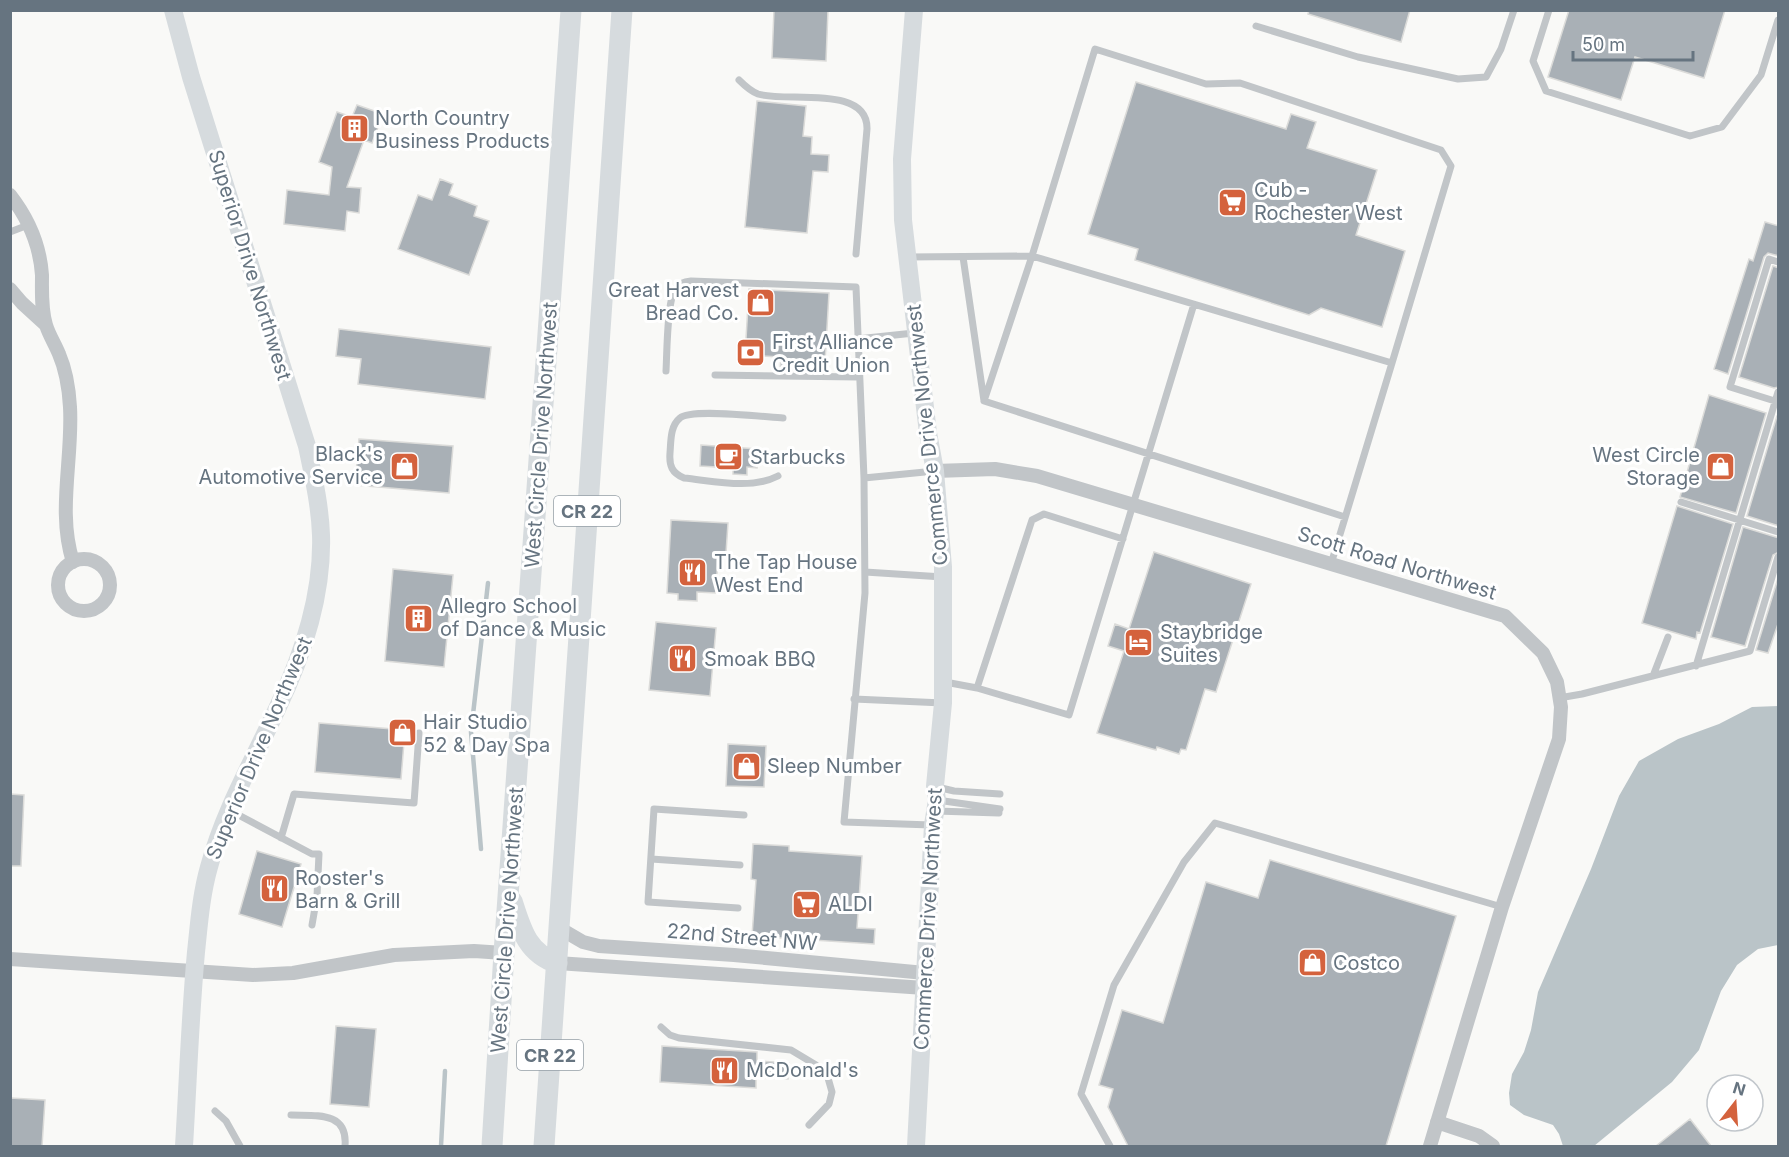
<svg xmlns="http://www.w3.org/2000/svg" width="1789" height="1157" font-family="Inter,sans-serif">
<rect width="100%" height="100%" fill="#f9f9f7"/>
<path fill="#bac4c8" d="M 1778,706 L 1778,945 L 1758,949 L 1737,965 L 1721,991 L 1699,1050 L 1672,1082 L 1594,1146 L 1563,1146 L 1559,1134 L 1553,1125 L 1524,1115 L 1510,1105 L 1509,1093 L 1512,1074 L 1524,1052 L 1531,1030 L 1538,992 L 1591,869 L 1619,796 L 1639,761 L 1678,739 L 1719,724 L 1752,707 Z"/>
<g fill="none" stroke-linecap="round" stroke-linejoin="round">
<path stroke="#bac4c8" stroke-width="4.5" d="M 481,849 L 471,732 L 488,583
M 441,1146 L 445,1071"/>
</g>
<path fill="#a9b0b6" stroke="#dbdbd9" stroke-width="1.5" d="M 774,10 L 828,10 L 826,61 L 772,58 Z
M 1309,10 L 1410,10 L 1401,42 L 1308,14 Z
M 1569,10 L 1725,10 L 1704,78 L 1635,57 L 1621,100 L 1548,77 Z
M 1136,82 L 1286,129 L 1291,114 L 1316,122 L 1307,148 L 1377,170 L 1356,235 L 1405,251 L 1382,327 L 1321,308 L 1309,315 L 1135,260 L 1138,249 L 1088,234 Z
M 757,101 L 806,106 L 803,136 L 812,137 L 811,154 L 829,155 L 828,172 L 813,171 L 807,233 L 745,227 Z
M 357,105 L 383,114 L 372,143 L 364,140 L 347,187 L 361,188 L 359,213 L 347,211 L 345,231 L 284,224 L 287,190 L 329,195 L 332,167 L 319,162 L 337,112 L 352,117 Z
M 440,179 L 453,184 L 449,195 L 477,206 L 474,216 L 489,221 L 469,275 L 398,249 L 418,195 L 432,200 Z
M 1765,222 L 1779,226 L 1779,256 L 1768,253 L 1764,257 L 1728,374 L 1714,369 L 1749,259 L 1753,261 Z
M 1773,266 L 1779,268 L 1779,387 L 1774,388 L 1739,377 Z
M 749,289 L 829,293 L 825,362 L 802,360 L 802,371 L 780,370 L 781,357 L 745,355 Z
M 339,329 L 491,347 L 485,399 L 358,384 L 361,359 L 336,356 Z
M 1709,395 L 1766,413 L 1736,513 L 1680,497 Z
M 1777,416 L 1779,416 L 1779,526 L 1747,516 Z
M 359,439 L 453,446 L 449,493 L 355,485 Z
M 701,445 L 758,449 L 757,468 L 747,467 L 747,475 L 733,474 L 733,468 L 700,466 Z
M 1677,506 L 1733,524 L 1700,633 L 1697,632 L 1696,639 L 1642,623 Z
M 671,520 L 728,523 L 726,553 L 718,553 L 716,593 L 697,592 L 697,601 L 678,600 L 678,594 L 667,593 Z
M 1743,527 L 1779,538 L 1779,552 L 1773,555 L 1745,646 L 1711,637 Z
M 1154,552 L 1251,584 L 1216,692 L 1205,689 L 1186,750 L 1181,749 L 1179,754 L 1157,747 L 1156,750 L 1097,733 L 1124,651 L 1108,646 L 1115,624 L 1129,629 Z
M 393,569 L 453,575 L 444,667 L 385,661 Z
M 1779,575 L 1779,621 L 1768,653 L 1756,650 Z
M 656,622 L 716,628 L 710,696 L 649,690 Z
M 319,723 L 405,730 L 401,779 L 315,772 Z
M 728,744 L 766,746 L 764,787 L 726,786 Z
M 10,794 L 24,795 L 21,866 L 10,866 Z
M 753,844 L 789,846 L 789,851 L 862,856 L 857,928 L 875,929 L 874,944 L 752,936 L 756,880 L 751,879 Z
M 257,851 L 301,864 L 282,927 L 239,914 Z
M 1270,860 L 1456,916 L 1386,1146 L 1128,1146 L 1108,1107 L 1113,1089 L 1099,1085 L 1122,1010 L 1163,1023 L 1206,882 L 1258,898 Z
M 336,1026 L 376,1029 L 369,1107 L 330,1104 Z
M 662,1046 L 757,1052 L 757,1061 L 789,1063 L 788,1079 L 756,1077 L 756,1088 L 660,1082 Z
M 10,1098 L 45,1100 L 42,1146 L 10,1146 Z
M 1690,1119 L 1711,1146 L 1656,1146 Z"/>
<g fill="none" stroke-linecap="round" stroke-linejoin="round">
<path stroke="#c1c5c8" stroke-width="7" d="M 1549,10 L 1533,61 L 1546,91 L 1690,136 L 1722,127 L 1761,75 L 1778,20
M 1256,26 L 1358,57 L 1458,79 L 1486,77 L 1501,49 L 1514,10
M 739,80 C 744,85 750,91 758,94 C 786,103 868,84 867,129 L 856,254
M 10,232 L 28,225
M 908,257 L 1032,256 L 1392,363 L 1331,564
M 963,257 L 984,401 L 1345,517
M 1778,262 L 1769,259 L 1730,387 L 1778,402
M 857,339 L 914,333
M 666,371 C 667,353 667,302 675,289 C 679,283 684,282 691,281 L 856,287 L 864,478 L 865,593 L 844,822 L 931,825
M 715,375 L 858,377
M 984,401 L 1032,256 L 1095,49 L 1206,84 L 1240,83 L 1441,150 L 1451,166 L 1392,363
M 778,476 C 751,490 714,481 684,478 C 672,473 669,466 670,453 C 671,441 670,426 680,418 C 691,408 765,417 783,418
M 864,478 L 935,471
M 1681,502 L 1778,532
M 865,572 L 943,577
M 1696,666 L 1778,392
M 1653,676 L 1668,637
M 945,682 L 977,688 L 1069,715 L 1194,304
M 977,688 L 1032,520 L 1044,514 L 1123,539
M 1559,698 L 1582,694 L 1750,651 L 1778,557
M 854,699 L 943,703
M 937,787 L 954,791 L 1000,794
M 937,800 L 1000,809
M 229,810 L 312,854 L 319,854 L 317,896 L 312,925
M 936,811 L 999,813
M 281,838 L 294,794 L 414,803 L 419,733
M 651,859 L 740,865
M 738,908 L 648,902 L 654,809 L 744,815
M 661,1027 L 670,1035 L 679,1038 L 791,1050 L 816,1065 L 828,1078 L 832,1092 L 829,1104 L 809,1125
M 215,1111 L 226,1121 L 240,1146
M 291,1115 C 316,1116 348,1111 345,1146
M 1110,1146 L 1081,1094 L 1114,985 L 1184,862 L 1215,823 L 1502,907"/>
<path stroke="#c1c5c8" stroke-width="14" d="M 10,195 C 28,218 40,246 42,275 C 42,291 41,309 46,325 C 49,335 55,344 59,354 C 66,370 69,390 70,407 C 73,459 57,512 73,562
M 10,289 L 22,303 L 45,324
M 935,471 L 995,469 L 1037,476 L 1505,616 L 1543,653 L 1557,682 L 1561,707 L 1559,739 L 1502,907 L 1430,1146
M58 585a26 26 0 1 1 52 0a26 26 0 1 1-52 0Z
M 559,928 L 583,942 L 599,946 L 734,955 L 925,973
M 10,959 L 253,975 L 293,973 L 394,955 L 474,951 L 504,953
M 557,963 L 925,988
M 1437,1122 L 1479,1136 L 1493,1146"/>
<path stroke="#d6dbde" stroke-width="18" d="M 173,10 L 191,77 L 307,446 C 313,475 320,505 321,535 C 323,596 303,655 277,709 C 253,761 224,811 209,867 C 201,895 199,924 196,952 C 190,1017 188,1082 184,1146
M 914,10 L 902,159 L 903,220 L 928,433 L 935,471 L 943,567 L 943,703 L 935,786 L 937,800 L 933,825 L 916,1146"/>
<path stroke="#d6dbde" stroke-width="21" d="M 512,901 C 521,929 527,953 557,963
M 492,1146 L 504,953 L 571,10
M 544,1146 L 622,10"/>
</g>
<defs>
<symbol id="building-square" viewBox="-11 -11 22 22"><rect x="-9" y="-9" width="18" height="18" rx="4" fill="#d4623d" stroke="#fff"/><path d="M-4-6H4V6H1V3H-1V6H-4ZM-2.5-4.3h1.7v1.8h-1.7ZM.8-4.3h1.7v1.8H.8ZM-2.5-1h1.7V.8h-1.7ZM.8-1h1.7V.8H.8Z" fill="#fff"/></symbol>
<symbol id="supermarket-square" viewBox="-11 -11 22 22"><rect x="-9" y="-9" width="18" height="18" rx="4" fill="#d4623d" stroke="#fff"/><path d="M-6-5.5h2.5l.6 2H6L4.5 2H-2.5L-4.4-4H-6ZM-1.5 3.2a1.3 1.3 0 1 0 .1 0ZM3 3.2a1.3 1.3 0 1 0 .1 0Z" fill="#fff"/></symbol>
<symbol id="shop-square" viewBox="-11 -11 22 22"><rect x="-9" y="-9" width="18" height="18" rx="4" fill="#d4623d" stroke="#fff"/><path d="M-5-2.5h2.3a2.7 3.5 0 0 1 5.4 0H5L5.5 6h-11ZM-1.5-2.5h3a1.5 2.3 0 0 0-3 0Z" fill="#fff"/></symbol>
<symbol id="bank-square" viewBox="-11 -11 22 22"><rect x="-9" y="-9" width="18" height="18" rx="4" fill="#d4623d" stroke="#fff"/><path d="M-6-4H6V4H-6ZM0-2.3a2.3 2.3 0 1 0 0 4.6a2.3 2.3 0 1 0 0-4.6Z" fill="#fff"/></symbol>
<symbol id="cafe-square" viewBox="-11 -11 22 22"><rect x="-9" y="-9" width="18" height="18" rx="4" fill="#d4623d" stroke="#fff"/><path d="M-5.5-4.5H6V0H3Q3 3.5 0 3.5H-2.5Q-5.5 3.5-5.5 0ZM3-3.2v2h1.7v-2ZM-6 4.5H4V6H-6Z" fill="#fff"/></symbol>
<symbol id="restaurant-square" viewBox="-11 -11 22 22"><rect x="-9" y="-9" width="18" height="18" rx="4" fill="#d4623d" stroke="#fff"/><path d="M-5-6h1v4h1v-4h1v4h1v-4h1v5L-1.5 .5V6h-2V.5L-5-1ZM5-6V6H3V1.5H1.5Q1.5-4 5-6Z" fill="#fff"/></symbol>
<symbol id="hotel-square" viewBox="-11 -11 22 22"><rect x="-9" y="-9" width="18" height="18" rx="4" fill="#d4623d" stroke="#fff"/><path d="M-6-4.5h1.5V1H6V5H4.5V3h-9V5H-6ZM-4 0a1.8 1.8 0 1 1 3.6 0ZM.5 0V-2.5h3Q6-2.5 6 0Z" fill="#fff"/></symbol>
</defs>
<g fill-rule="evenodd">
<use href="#building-square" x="338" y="112" width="33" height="33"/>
<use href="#supermarket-square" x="1216" y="186" width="33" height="33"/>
<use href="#shop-square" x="744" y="286" width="33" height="33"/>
<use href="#bank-square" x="734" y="336" width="33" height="33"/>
<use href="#cafe-square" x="712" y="440" width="33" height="33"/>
<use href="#shop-square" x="388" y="450" width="33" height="33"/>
<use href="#shop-square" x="1704" y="450" width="33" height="33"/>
<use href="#restaurant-square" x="676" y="556" width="33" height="33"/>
<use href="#building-square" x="402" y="602" width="33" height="33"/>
<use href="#hotel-square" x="1122" y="626" width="33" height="33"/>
<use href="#restaurant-square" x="666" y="642" width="33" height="33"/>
<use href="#shop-square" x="386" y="716" width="33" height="33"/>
<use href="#shop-square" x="730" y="750" width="33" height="33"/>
<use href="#restaurant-square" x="258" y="872" width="33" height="33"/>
<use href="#supermarket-square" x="790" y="888" width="33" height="33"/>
<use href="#shop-square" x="1296" y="946" width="33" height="33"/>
<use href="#restaurant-square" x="708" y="1054" width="33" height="33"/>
</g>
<g text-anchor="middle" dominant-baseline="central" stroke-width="6" stroke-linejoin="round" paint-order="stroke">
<g fill="#fff" stroke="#949ea6" stroke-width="1.5">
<rect x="554" y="496" width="66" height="30" rx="4.5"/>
<rect x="517" y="1040" width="66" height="30" rx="4.5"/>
</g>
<g font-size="18" font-weight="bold" fill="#667480">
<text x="587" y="511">CR 22</text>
<text x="550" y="1055">CR 22</text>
</g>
<g font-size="20" fill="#667480" stroke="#fff" text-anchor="start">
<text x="375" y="118">North Country<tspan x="375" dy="23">Business Products</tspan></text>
<text x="1254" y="190">Cub -<tspan x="1254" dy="23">Rochester West</tspan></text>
<text x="739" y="290" text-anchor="end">Great Harvest<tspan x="739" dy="23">Bread Co.</tspan></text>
<text x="772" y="342">First Alliance<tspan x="772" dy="23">Credit Union</tspan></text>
<text x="383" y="454" text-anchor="end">Black's<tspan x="383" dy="23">Automotive Service</tspan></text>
<text x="1700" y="455" text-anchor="end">West Circle<tspan x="1700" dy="23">Storage</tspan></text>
<text x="750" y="457">Starbucks</text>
<text x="714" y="562">The Tap House<tspan x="714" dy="23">West End</tspan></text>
<text x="440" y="606">Allegro School<tspan x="440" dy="23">of Dance &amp; Music</tspan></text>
<text x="1160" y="632">Staybridge<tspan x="1160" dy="23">Suites</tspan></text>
<text x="704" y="659">Smoak BBQ</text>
<text x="423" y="722">Hair Studio<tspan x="423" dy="23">52 &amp; Day Spa</tspan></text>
<text x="767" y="766">Sleep Number</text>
<text x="295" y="878">Rooster's<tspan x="295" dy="23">Barn &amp; Grill</tspan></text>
<text x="828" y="904">ALDI</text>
<text x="1333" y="963">Costco</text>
<text x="746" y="1070">McDonald's</text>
</g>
<g font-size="20" fill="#667480" stroke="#fff">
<text transform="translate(250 265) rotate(73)">Superior Drive Northwest</text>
<text transform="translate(541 435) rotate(-86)">West Circle Drive Northwest</text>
<text transform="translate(927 435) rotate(-96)">Commerce Drive Northwest</text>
<text transform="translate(1397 563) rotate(17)">Scott Road Northwest</text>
<text transform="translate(259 748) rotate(-67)">Superior Drive Northwest</text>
<text transform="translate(928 919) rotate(-87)">Commerce Drive Northwest</text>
<text transform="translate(507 920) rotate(-86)">West Circle Drive Northwest</text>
<text transform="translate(742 937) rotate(5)">22nd Street NW</text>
</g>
</g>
<rect width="1789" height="1157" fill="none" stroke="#667480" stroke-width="24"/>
<g transform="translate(1735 1103) rotate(17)"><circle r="28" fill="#ffffff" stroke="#c2c7cc" stroke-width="1.5"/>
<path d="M0-4.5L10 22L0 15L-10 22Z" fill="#d4623d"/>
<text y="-9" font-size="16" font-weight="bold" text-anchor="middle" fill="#667480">N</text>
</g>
<path d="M1573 51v9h120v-9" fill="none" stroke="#667480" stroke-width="3"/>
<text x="1582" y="51" font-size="18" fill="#667480" stroke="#ffffff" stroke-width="4.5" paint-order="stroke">50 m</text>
</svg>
